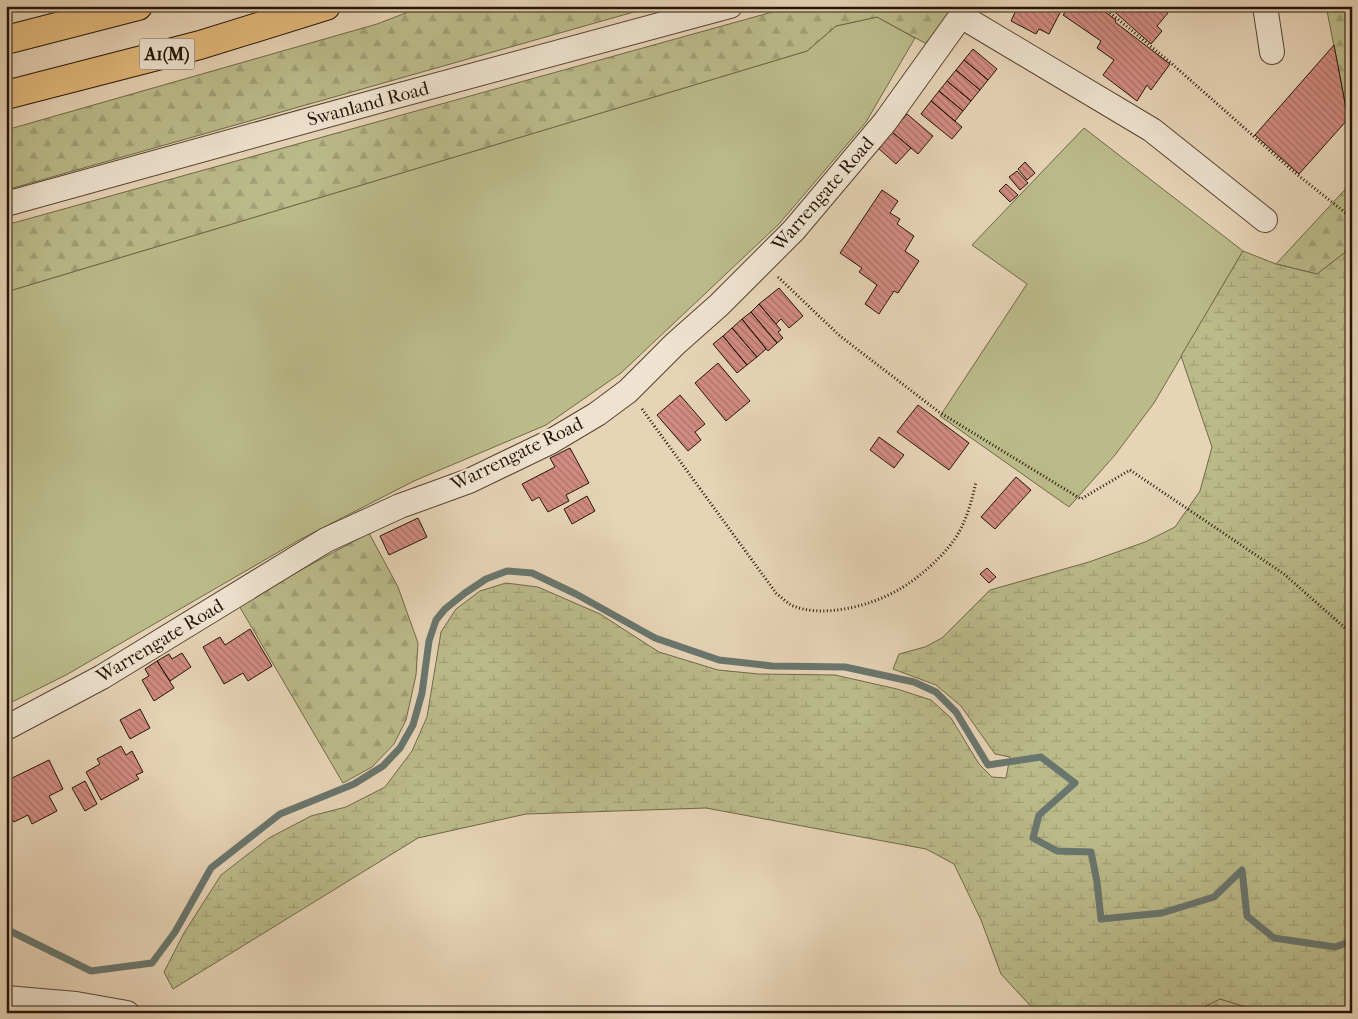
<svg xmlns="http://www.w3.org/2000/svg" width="1358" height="1019" font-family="'IM FELL French Canon',serif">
<defs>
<pattern id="forest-firs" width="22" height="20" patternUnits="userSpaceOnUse" patternTransform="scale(1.25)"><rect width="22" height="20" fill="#bbbb8a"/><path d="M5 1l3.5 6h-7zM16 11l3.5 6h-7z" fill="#a1a076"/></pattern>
<pattern id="wetland-marsh" width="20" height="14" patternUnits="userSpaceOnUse" patternTransform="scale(1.25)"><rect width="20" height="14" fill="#bbbb8a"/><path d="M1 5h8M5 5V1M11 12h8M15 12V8" fill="none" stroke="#a1a076"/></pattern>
<pattern id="building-back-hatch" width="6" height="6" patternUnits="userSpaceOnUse" patternTransform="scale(1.25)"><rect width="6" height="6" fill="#d28c83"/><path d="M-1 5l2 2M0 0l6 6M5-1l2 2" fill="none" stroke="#aa7169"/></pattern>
</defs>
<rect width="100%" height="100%" fill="#e7d4b7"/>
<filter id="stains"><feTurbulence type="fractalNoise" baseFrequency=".004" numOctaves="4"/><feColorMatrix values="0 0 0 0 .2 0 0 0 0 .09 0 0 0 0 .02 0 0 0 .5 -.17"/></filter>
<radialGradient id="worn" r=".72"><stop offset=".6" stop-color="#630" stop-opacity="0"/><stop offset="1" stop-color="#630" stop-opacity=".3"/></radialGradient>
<path fill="#bbbb8a" stroke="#706848" d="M 877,17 L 915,38 L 866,122 L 779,224 L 621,373 L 546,425 L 414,481 L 301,539 L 66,675 L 6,705 L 6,292 L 807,51 L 836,26 Z
M 1084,128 L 1243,251 L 1154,403 L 1115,455 L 1069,507 L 940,416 L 1027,284 L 972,245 Z"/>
<path fill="url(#forest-firs)" stroke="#706848" d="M 424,6 L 655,6 L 6,190 L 6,130 L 377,24 Z
M 794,6 L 956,6 L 934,48 L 877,17 L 836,26 L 807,51 L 6,292 L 6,225 Z
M 1326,6 L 1352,6 L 1352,137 Z
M 1352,182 L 1352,247 L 1317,274 L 1276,264 Z
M 369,533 L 398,587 L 418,643 L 416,675 L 406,720 L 394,744 L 372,767 L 343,783 L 238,604 Z
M 1220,999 L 1246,1007 L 1253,1013 L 1192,1013 Z"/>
<path fill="url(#wetland-marsh)" stroke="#706848" d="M 1352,247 L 1352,1013 L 1253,1013 L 1246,1007 L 1220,999 L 1192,1013 L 1037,1013 L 1001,974 L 981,920 L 954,864 L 926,849 L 706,808 L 526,814 L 418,838 L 173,989 L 164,972 L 184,933 L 221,875 L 269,838 L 311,816 L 346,807 L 385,787 L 412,751 L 427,717 L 441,632 L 456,609 L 480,591 L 506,583 L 538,587 L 600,614 L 659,652 L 718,670 L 759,674 L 835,675 L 897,689 L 931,700 L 951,718 L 979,764 L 992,777 L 1006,778 L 1010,757 L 995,754 L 961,706 L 936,685 L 893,669 L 899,654 L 925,647 L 942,638 L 990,590 L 1089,562 L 1145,542 L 1175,527 L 1200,491 L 1212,447 L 1181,356 L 1243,251 L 1276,264 L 1317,274 Z"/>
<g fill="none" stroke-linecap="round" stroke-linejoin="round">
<path stroke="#69766e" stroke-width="7" d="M 6,929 L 91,971 L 152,963 L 175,932 L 211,868 L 280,814 L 354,784 L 383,766 L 400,748 L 413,725 L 422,693 L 429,641 L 436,620 L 445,609 L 465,593 L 486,579 L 507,571 L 532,573 L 576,594 L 655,638 L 719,660 L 772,666 L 845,667 L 914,682 L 936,692 L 956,712 L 988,765 L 1041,757 L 1075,783 L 1039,815 L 1033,838 L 1057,851 L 1091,852 L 1097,882 L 1101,919 L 1162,913 L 1214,897 L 1242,870 L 1247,916 L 1274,938 L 1335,947 L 1352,941"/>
</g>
<path fill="url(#building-back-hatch)" stroke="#251506" d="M 1018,6 L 1057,6 L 1062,9 L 1049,34 L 1039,29 L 1036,34 L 1011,21 Z
M 1070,6 L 1097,6 L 1116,20 L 1115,22 L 1170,64 L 1151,90 L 1147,85 L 1137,101 L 1103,75 L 1114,60 L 1097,48 L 1101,41 L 1063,15 Z
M 1108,6 L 1160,6 L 1168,13 L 1157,26 L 1162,31 L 1151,44 Z
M 1334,45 L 1348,119 L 1299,174 L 1255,135 Z
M 973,49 L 997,69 L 988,80 L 964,60 Z
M 964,60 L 988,80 L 980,90 L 956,70 Z
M 956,70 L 980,90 L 971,101 L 947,81 Z
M 947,81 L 971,101 L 963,111 L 939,91 Z
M 939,91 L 963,111 L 955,121 L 931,101 Z
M 931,101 L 962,127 L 952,139 L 921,114 Z
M 907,114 L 933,136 L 918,154 L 892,132 Z
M 892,132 L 911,148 L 896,164 L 878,148 Z
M 1025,162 L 1035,173 L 1027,180 L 1018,169 Z
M 1017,171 L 1028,183 L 1020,190 L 1009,177 Z
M 1006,184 L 1018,195 L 1010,202 L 999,191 Z
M 882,190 L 898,201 L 890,213 L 900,219 L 897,224 L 914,236 L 905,251 L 919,261 L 898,293 L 894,291 L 879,314 L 865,304 L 877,285 L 859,272 L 862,268 L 840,253 Z
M 779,288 L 803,316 L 789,328 L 781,319 L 776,324 L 759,304 Z
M 759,304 L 781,330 L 778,332 L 783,338 L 777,343 L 751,312 Z
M 751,312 L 777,343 L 768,351 L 742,319 Z
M 742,319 L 766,349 L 757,357 L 732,328 Z
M 732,328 L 757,357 L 747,365 L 723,336 Z
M 723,336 L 747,365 L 737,373 L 713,344 Z
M 718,363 L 750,401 L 726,421 L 695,383 Z
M 680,395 L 705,424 L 695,432 L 701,440 L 688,451 L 657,415 Z
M 918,405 L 969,443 L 949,470 L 897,432 Z
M 879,437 L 904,455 L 894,468 L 870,450 Z
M 570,448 L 589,483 L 566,495 L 569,501 L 548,512 L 539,497 L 532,501 L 522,484 L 555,467 L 550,458 Z
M 1016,477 L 1031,490 L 995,529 L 981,517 Z
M 587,496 L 595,511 L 572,524 L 564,509 Z
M 418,518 L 427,537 L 389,555 L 380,536 Z
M 987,568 L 996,577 L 989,583 L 980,574 Z
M 250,629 L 272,666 L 248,681 L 243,673 L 224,684 L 203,647 L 220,637 L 225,645 Z
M 182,653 L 191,667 L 170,681 L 157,661 L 169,654 L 172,659 Z
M 157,661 L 174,688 L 154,701 L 142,680 L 149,676 L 145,669 Z
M 140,709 L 150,728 L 130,739 L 120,720 Z
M 121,746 L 126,755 L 132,751 L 143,772 L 136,775 L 139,779 L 101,800 L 86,772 L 100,764 L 97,759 Z
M 49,760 L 63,789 L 49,796 L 57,811 L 32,824 L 28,815 L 14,822 L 6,807 L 6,781 Z
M 85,781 L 97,804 L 85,811 L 72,788 Z"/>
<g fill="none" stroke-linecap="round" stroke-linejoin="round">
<defs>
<path id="minor" d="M 1265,6 L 1272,52
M 961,16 L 1152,130 L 1265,220
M 6,204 L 389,98 L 730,6
M 6,728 L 102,677 L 326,540 L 400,506 L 469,481 L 550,442 L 597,414 L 628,391 L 675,344 L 719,305 L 794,230 L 885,122 L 961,16 L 965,6
M 6,998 L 76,1004 L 127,1013"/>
<path id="highway" d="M 6,40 L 138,6
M 6,95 L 200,45 L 326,6"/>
</defs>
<use href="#minor" stroke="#564532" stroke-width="26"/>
<use href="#highway" stroke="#251506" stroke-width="30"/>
<path stroke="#251506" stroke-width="3" stroke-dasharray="1 2.5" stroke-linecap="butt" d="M 1102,6 L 1171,63 L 1294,172 L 1352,218
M 778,277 L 840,336 L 939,412 L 1081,499 L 1130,470 L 1284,574 L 1352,634
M 642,409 L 776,593 C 781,597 786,602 791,605 C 821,619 871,606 898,590 C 918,579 948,553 959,532 C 968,516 972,499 976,482"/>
<use href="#minor" stroke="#efe3d0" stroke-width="24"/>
<use href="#highway" stroke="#e4ba7c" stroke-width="28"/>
</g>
<g text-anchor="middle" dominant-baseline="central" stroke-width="4.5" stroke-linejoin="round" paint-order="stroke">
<rect fill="#efe3d0" stroke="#625343" stroke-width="1" x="139.5" y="38.5" width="55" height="31" rx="4"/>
<g font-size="18" font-weight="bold" fill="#251506">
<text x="167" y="54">A1(M)</text>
</g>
<g font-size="19" fill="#251506" stroke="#efe3d0">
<text transform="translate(368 104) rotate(-15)">Swanland Road</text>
<text transform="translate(823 194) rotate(-49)">Warrengate Road</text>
<text transform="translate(517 454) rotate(-26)">Warrengate Road</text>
<text transform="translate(160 641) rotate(-31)">Warrengate Road</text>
</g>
</g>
<rect width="1358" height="1019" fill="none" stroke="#e7d4b7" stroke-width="25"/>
<rect x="8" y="8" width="1343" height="1004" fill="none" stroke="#251506" stroke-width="2.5"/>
<rect x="12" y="12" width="1333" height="994" fill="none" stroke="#251506"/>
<rect width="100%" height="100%" filter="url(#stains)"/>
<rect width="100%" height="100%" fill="url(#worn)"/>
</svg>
